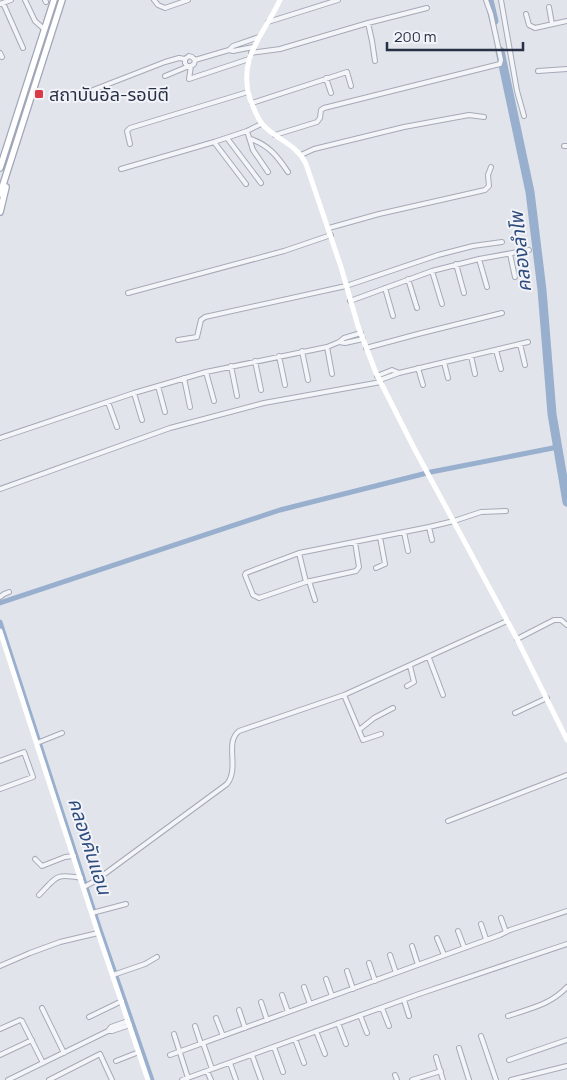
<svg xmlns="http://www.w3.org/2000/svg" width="567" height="1080" font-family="Manrope,'Noto Sans Thai',sans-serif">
<rect width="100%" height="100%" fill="#e1e4eb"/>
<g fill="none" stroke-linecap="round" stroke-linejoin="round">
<path stroke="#98afce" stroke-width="5" d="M 0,603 L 280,510 L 431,472 L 558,447
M 0,622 L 100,930 L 152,1080"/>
<path stroke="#98afce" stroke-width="9" d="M 489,0 L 494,21
M 500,51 L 530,192 L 542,290 L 552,414 L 567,502"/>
<defs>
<path id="street" d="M 25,0 L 35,21 L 44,29
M 45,0 L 46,2
M 154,0 L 158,5 L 165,8 L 188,0
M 501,0 L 517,91 L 524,116
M 3,3 L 23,48
M 0,4 L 11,0
M 549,7 L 552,24
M 526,14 L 529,25 L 535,28 L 567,21
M 268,22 L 338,0
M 368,23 L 372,41 L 375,61
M 253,47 L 233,51 L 229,50 L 233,46 L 259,37
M 0,53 L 2,57
M 251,53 L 280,49 L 368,23 L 427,8
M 195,60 L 192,57 L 189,56 L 185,59 L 185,63 L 187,66 L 191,66 L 194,64 L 195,60 L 229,50
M 191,66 L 189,79 L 249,59
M 538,71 L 567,69
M 165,76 L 189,66
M 326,78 L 331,93
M 93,90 L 165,62 L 179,58 L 185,59
M 252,103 L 347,72 L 351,86
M 247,131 L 253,150 L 268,172
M 275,135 L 317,122 L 320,118 L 321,110 L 324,108 L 500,64 L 501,60 L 491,14 L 486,0
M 227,138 L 261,183
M 250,139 C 268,144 278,157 288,172
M 214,142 L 246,184
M 130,144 L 127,131 L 130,128 L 248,92
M 564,146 L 567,146
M 301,155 L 314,149 L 404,127 L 469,115 L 484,117
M 121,169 L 214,142 L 247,131 L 261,124
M 329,228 L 379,214 L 485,190 L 489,186 L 488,175 L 491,167
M 510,254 L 515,277
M 479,259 L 487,287
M 456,264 L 464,293
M 432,271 L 442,304
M 408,279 L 417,308
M 385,288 L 393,316
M 128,293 L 284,251 L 331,235
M 350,301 L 432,271 L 479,259 L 529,250
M 361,333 L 344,338 L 339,342 L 345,343 L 363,339
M 178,340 L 197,337 L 201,320 L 205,317 L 346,286 L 438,255 L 473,246 L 502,242
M 520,344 L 525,365
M 327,347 L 332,374
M 366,348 L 418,334 L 502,313
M 496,350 L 501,369
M 302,351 L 308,380
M 279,356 L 285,385
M 471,356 L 475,374
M 255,361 L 261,390
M 444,362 L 448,378
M 231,366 L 237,396
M 418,368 L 423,385
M 206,372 L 214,401
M 399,373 L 528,342
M 377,376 L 392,370 L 399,373 L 380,380
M 184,378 L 190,407
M 158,386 L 165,412
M 134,393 L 142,420
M 108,402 L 117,427
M 0,438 L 134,393 L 206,372 L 327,347 L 339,342
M 0,489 L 170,428 L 264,403 L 381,382
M 429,527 L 432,540
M 404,532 L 408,551
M 355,542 L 359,567 L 356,571 L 306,582 L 259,598 L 253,595 L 245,575 L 246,573 L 299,553 L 429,527 L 454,521 L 481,512 L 506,511
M 299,553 L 306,582
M 376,568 L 385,564 L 380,537
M 309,581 L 315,600
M 0,597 L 4,594 L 9,592
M 517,639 L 554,620 L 561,620 L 567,625
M 429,658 L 443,695
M 407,686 L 414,682 L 410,666
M 344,695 L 363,740 L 381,734
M 515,713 L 547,698
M 359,730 L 374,718 L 393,708
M 37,743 L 62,733
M 0,761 L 24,752 L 33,777 L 0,789
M 448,821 L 567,775
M 35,859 L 42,866 L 65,857 L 74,856
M 84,887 L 95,881 L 227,784 C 240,767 224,743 239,731 L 344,695 L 507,621
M 39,895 C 57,877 54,873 81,878
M 92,913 L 126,904
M 501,918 L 506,932
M 481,924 L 486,939
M 458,931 L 464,947
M 437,938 L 444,955
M 412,946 L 418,965
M 390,955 L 396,973
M 369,963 L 375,981
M 0,966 L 30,953 L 60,942 L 98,933
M 347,971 L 353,989
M 113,975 L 145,964 L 157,957
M 326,979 L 332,996
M 304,987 L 310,1004
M 282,995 L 288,1012
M 404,1000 L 409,1016
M 261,1002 L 267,1020
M 42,1008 L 64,1053
M 382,1008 L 389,1026
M 239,1010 L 245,1028
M 360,1015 L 367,1033
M 508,1016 C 531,1008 550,1005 567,987
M 89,1017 L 122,1001
M 216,1018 L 223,1036
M 338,1023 L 346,1044
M 195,1026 L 201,1044
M 0,1029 L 20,1020 L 22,1021 L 43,1063
M 108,1031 L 112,1031 L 130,1025
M 316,1031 L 325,1054
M 174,1034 L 188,1078
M 481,1036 L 496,1080
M 295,1039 L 304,1063
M 203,1043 L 212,1069
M 274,1047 L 283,1072
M 459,1048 L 469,1080
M 0,1055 L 32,1040
M 170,1055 L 500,935 L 510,930 L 567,911
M 252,1055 L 261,1080
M 436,1057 L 443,1080
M 509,1060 L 567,1040
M 116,1061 L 139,1052
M 230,1063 L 236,1080
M 207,1071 L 211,1080
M 395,1075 L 397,1080
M 8,1080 L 108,1031 L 111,1027 L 128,1021
M 49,1080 L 100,1054 L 112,1080
M 182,1080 L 419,994 L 567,944
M 412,1080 L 441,1071
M 511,1080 L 567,1066"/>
<path id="primary" d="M 0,168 L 54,0
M 0,194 L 62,0
M 0,212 L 6,187"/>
</defs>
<use href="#street" stroke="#a5aab6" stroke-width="6"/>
<use href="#primary" stroke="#9fa7b8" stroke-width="8"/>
<use href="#street" stroke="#f4f5f9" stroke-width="4"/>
<path stroke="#fff" stroke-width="5" d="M 280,0 C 264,35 237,57 250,99 C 254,108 257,119 264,126 C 279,141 296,144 306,164 L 341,267 L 358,326 L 376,373 L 414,448 L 517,639 L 567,740
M 0,631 L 98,933 L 148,1080"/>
<use href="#primary" stroke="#fff" stroke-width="5.5"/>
</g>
<rect fill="#dc3a47" stroke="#f1f3f8" stroke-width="2" x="34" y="89" width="10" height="10" rx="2.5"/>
<g text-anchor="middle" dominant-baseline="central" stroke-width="4" stroke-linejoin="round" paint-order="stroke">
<g font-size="18" fill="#273045" stroke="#f1f3f8" text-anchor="start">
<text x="49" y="94">สถาบันอัล-รอบิตี</text>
</g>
<g font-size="19" font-style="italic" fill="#2d4b7d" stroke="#f1f3f8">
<text transform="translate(520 252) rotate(-96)">คลองลำโพ</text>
<text transform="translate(90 846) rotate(72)">คลองคันแอน</text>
</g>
</g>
<path d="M387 42v8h136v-8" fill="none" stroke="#273045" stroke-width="2.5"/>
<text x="394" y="42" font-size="15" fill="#273045" stroke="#f1f3f8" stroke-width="4" paint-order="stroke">200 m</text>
</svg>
